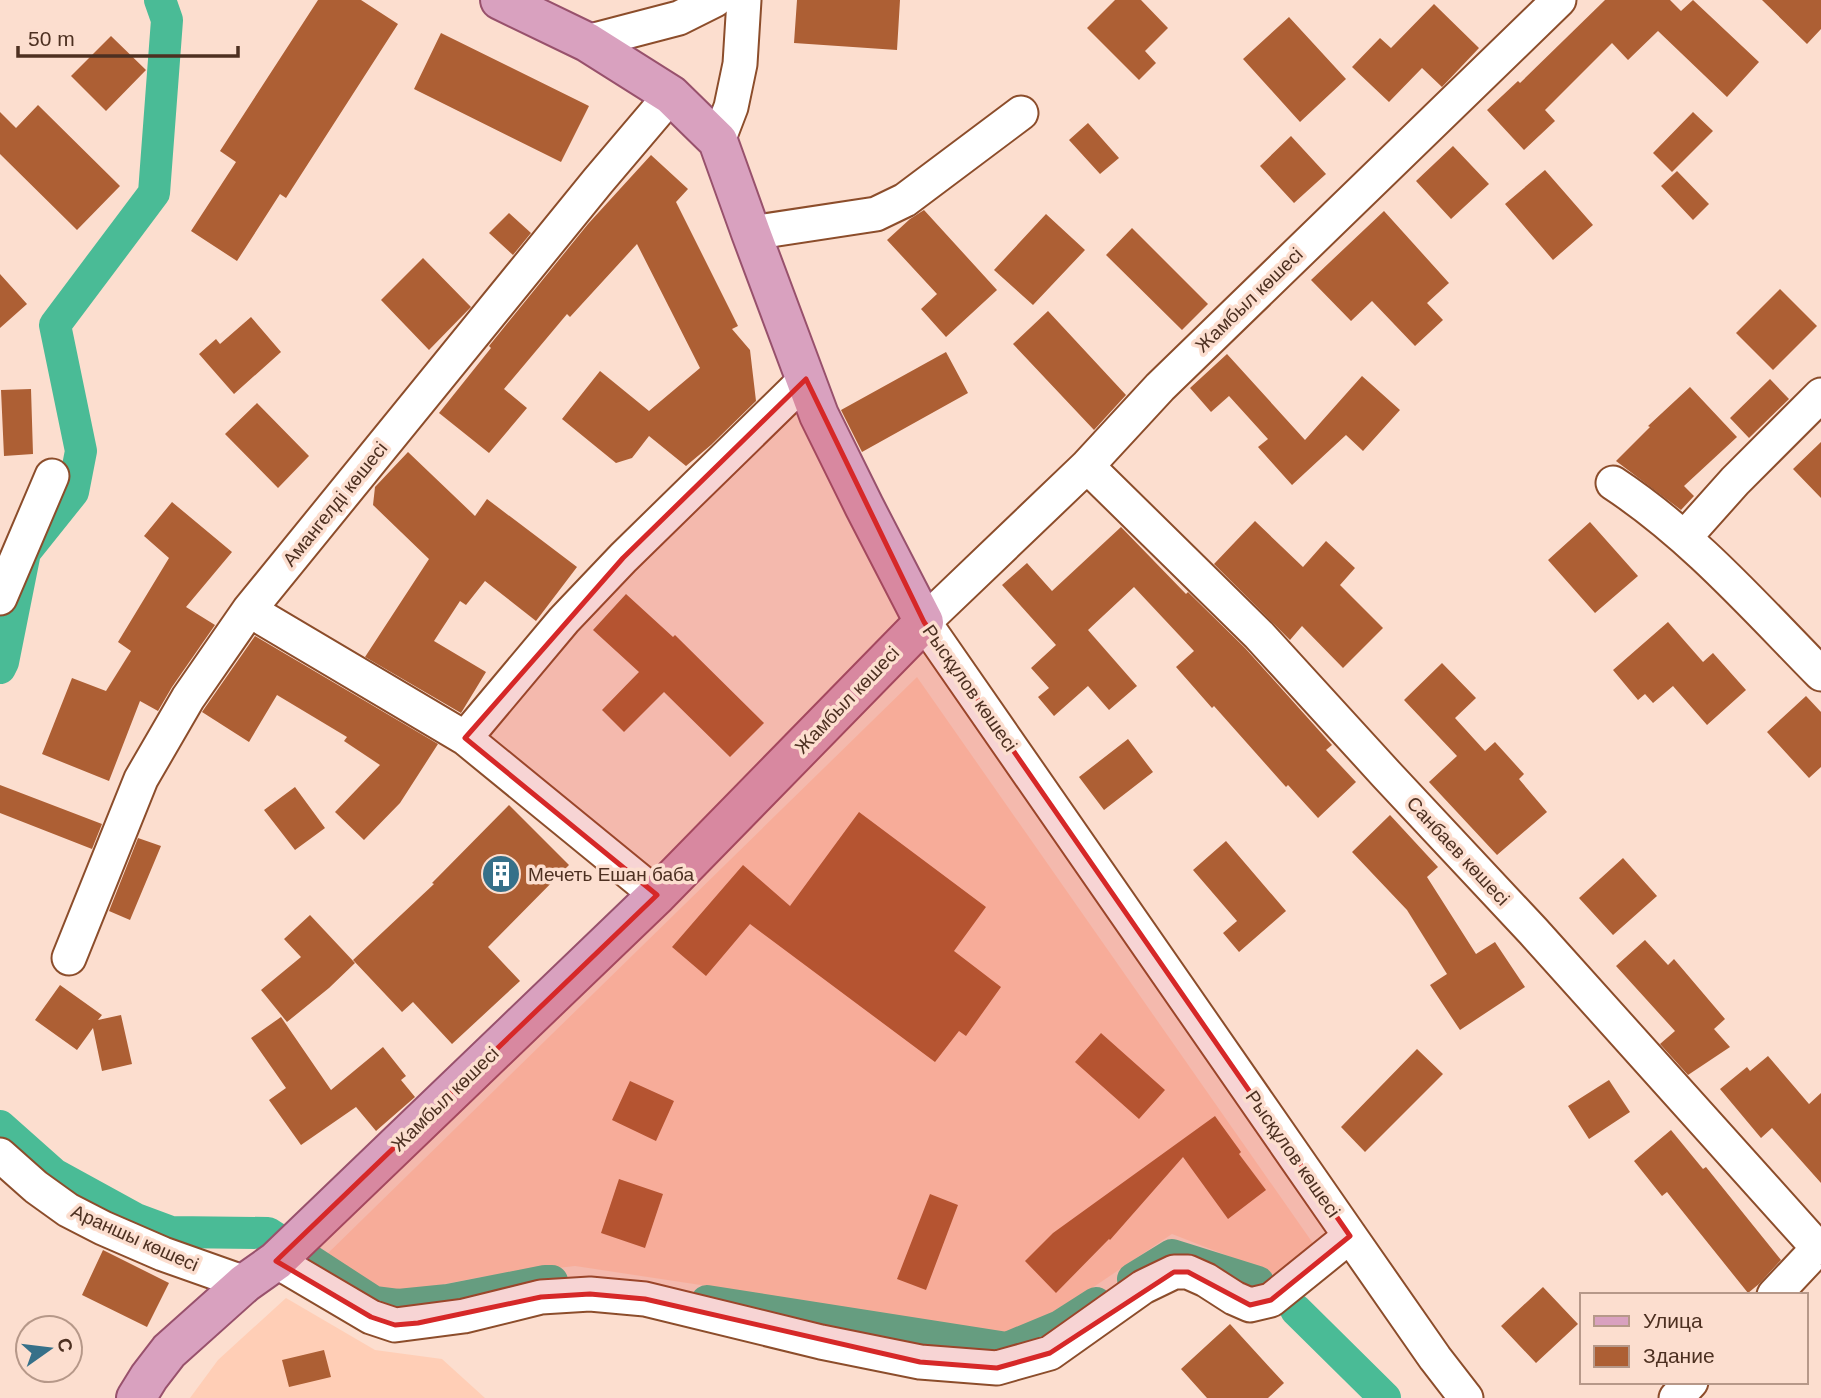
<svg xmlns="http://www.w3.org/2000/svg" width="1821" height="1398" font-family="Helvetica,sans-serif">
<rect width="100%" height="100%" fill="#fcdecf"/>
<path fill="#ffceb6" d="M 917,677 L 1317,1249 L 1274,1274 L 1172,1234 L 1024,1334 L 982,1334 L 740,1291 L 575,1266 L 481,1277 L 424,1288 L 384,1292 L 323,1258 Z
M 286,1298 L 375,1350 L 442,1359 L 485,1398 L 190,1398 L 218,1360 Z"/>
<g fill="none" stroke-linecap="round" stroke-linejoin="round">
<path stroke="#4abb96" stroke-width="32" d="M 0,668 L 3,662 L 25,552 L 73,492 L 81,451 L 55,325 L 154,193 L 167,20 L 160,0
M 0,1126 L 54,1174 L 136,1219 L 171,1232 L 268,1233 L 374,1302 L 398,1305 L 448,1300 L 545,1281 L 552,1281
M 1133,1279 L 1172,1255 L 1258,1282
M 707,1301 L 1007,1348 L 1060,1326 L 1096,1303
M 1296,1310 L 1385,1398"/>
</g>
<path fill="#ad5f34" d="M 318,0 L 361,0 L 398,24 L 286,198 L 280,194 L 237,261 L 191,231 L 236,162 L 220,151 Z
M 797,0 L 900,0 L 897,50 L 794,43 Z
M 1115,0 L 1141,0 L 1168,28 L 1145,51 L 1156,63 L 1139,80 L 1087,28 Z
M 1605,0 L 1670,0 L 1681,11 L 1693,0 L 1759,62 L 1727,97 L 1658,31 L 1628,60 L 1612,43 L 1545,110 L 1555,121 L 1524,150 L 1487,110 L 1518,81 L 1520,83 Z
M 1762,0 L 1821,0 L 1821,29 L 1807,44 Z
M 1434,4 L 1479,48 L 1442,87 L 1422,68 L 1389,102 L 1352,67 L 1380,38 L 1391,48 Z
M 1289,17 L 1346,79 L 1300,122 L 1243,59 Z
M 441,33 L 589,106 L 561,162 L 414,89 Z
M 111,36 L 146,70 L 106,111 L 71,76 Z
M 38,105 L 120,186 L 77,230 L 0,154 L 0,112 L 16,128 Z
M 1693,112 L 1713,131 L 1672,172 L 1653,153 Z
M 1088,123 L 1119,158 L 1100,174 L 1069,140 Z
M 1291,136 L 1326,174 L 1294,203 L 1260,166 Z
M 1453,146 L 1489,184 L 1451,219 L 1416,181 Z
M 651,155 L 688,189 L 676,202 L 738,326 L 732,329 L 750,350 L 756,401 L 711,445 L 686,466 L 649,436 L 632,458 L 616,463 L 562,419 L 600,371 L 649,411 L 700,368 L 637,244 L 570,317 L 567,314 L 504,389 L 527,408 L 489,453 L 439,413 L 491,348 L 489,346 L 588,224 Z
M 1545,170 L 1593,225 L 1553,260 L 1505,204 Z
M 1677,171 L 1709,204 L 1693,220 L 1661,186 Z
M 924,210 L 997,290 L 946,337 L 921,309 L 937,294 L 887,240 L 910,219 Z
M 1384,211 L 1449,283 L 1427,303 L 1443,320 L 1415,346 L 1372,301 L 1351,321 L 1311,280 Z
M 509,213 L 531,233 L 513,255 L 489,233 Z
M 1046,214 L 1085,250 L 1033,305 L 994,270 Z
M 1132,228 L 1208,304 L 1182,330 L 1106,255 Z
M 423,258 L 471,307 L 429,350 L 381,300 Z
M 0,274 L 27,304 L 0,328 Z
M 1780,289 L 1817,326 L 1773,370 L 1736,333 Z
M 1048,311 L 1126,395 L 1094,430 L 1013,344 Z
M 251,317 L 281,352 L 234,394 L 199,354 L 216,339 L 220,344 Z
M 946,352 L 968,393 L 862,452 L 841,410 Z
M 1227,354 L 1305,440 L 1362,376 L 1400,410 L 1363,451 L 1346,435 L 1292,485 L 1258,447 L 1268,439 L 1229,396 L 1211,412 L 1190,388 Z
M 1770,379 L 1789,399 L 1749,438 L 1730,418 Z
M 1690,387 L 1737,437 L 1684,486 L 1694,496 L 1681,510 L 1616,461 L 1650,427 L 1648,426 Z
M 31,389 L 33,454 L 4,456 L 1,390 Z
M 257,403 L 309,456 L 278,488 L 225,434 Z
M 1821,442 L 1821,498 L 1793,469 Z
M 408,452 L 475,516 L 487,499 L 577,567 L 536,621 L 485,581 L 466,605 L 460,601 L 434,641 L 486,672 L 461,713 L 365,657 L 429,559 L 373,505 L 375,487 Z
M 172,502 L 232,552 L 186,607 L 215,625 L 172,687 L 158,711 L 140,701 L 109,781 L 42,754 L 72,678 L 106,691 L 131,651 L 118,642 L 169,558 L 144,536 Z
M 1255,521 L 1303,567 L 1326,541 L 1355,568 L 1340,585 L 1383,628 L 1343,668 L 1302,626 L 1290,640 L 1214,564 Z
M 1590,522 L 1638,576 L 1595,613 L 1548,560 Z
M 1121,527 L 1186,594 L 1188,592 L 1245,648 L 1332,745 L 1326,750 L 1356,782 L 1318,818 L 1288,785 L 1286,787 L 1214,706 L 1212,708 L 1176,667 L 1194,651 L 1134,587 L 1088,630 L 1137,686 L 1109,710 L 1088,686 L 1054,716 L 1038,697 L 1049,688 L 1031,668 L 1056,645 L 1002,585 L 1027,563 L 1052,591 Z
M 626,594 L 673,637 L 675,635 L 764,723 L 730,757 L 664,692 L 624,732 L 602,710 L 639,672 L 593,630 Z
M 1668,622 L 1703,662 L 1713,653 L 1746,690 L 1707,725 L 1673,686 L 1653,703 L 1645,694 L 1638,700 L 1613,670 Z
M 255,636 L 438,744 L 400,803 L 364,840 L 335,812 L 380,765 L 344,741 L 347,737 L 277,695 L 249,742 L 202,712 Z
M 1442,663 L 1476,698 L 1455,718 L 1485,751 L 1495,742 L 1524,774 L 1519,779 L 1547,812 L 1497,855 L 1429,782 L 1457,756 L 1404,700 Z
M 1806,696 L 1821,712 L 1821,767 L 1809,778 L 1767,732 Z
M 1128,739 L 1153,772 L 1104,810 L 1079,777 Z
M 0,785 L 102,824 L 92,849 L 0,813 Z
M 295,787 L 325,828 L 295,850 L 264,810 Z
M 509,805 L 569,865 L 488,947 L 520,981 L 452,1044 L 413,1002 L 402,1012 L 353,960 L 434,884 L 432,883 Z
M 859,812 L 986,907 L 954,951 L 1001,987 L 966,1036 L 959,1031 L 935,1062 L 750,924 L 706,976 L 672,947 L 743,865 L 790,906 Z
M 1390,815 L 1438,867 L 1427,877 L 1476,954 L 1495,942 L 1525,987 L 1460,1030 L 1430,985 L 1447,974 L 1407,910 L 1352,852 Z
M 138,838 L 161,846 L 130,920 L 109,911 Z
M 1226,841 L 1286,911 L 1239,952 L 1223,933 L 1237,921 L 1193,870 Z
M 1623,858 L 1657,896 L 1613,935 L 1579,898 Z
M 310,915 L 355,963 L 329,988 L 287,1022 L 261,990 L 301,957 L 284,939 Z
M 1645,940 L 1668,965 L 1674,959 L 1725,1019 L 1714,1029 L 1730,1047 L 1688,1075 L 1660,1044 L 1675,1031 L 1616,966 Z
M 60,985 L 102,1015 L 98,1020 L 121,1015 L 132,1064 L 102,1071 L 93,1028 L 77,1050 L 35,1020 Z
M 281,1017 L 331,1090 L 383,1047 L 406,1076 L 401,1080 L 415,1097 L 376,1131 L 356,1107 L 301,1145 L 269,1100 L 286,1088 L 251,1038 Z
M 1101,1033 L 1165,1090 L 1139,1119 L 1075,1062 Z
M 1417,1049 L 1443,1074 L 1365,1152 L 1341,1127 Z
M 1768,1056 L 1809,1104 L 1821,1093 L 1821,1183 L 1772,1128 L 1761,1138 L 1720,1089 L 1747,1067 L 1750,1071 Z
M 1609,1080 L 1630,1112 L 1589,1139 L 1568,1106 Z
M 630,1081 L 674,1101 L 656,1141 L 612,1120 Z
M 1215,1116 L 1241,1152 L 1239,1154 L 1266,1190 L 1228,1219 L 1183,1157 L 1110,1240 L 1109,1239 L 1056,1293 L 1025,1261 L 1053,1233 Z
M 1671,1130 L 1703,1169 L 1706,1167 L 1781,1260 L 1759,1284 L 1748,1293 L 1667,1192 L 1662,1196 L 1634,1161 Z
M 619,1179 L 663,1194 L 645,1248 L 601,1233 Z
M 930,1194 L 958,1205 L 926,1290 L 897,1279 Z
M 103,1250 L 169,1283 L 147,1327 L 82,1295 Z
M 1543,1287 L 1578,1324 L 1536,1363 L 1501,1326 Z
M 1230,1324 L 1284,1383 L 1268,1398 L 1207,1398 L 1181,1369 Z
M 324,1350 L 331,1377 L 289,1387 L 282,1360 Z"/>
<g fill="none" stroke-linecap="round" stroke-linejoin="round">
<defs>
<path id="minor" d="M 587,42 L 679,18 L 715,0
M 718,141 L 731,107 L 740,64 L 744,0
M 751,233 L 876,214 L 905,200 L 1021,113
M 1087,466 L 1259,635 L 1386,774 L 1533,931 L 1818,1248
M 1613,483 C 1692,535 1755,607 1821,674
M 1685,537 L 1735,481 L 1821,395
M 0,598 L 52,476
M 249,610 L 465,738 L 657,895
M 465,738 L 564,620 L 623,558 L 806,379
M 69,958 L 141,779 L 188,698 L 249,610 L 598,181 L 671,95
M 0,1155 L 36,1187 L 68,1210 L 103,1228 L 163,1254 L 245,1283
M 276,1261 L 371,1317 L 395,1325 L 464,1316 L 541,1297 L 590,1294 L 645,1299 L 821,1342 L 920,1362 L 997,1368 L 1050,1353 L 1143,1287 L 1174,1272 L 1188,1272 L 1206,1280 L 1234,1298 L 1250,1305 L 1271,1300 L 1350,1236
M 1774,1295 L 1821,1245
M 1466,1398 L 1435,1358 L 1350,1236 L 924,622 L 1087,466 L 1160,387 L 1559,0
M 1676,1398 L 1691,1382"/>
<path id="major" d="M 136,1398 L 149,1377 L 169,1351 L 245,1283 L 276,1261 L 657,895 L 924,622 L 864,506 L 819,415 L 751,233 L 718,141 L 671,95 L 587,42 L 500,0"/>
</defs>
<use href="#minor" stroke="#8c4d2b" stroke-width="37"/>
<use href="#major" stroke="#98516c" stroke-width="42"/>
<use href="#minor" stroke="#fff" stroke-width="33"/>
<use href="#major" stroke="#d9a1bf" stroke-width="38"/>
</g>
<path fill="#d62828" fill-opacity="0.2" stroke="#d62828" stroke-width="5" stroke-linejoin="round" d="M 806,379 L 924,622 L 1350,1236 L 1271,1300 L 1250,1305 L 1188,1272 L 1174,1272 L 1050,1353 L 997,1368 L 920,1362 L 645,1299 L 590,1294 L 541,1297 L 418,1323 L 395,1325 L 371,1317 L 276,1261 L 657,895 L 465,738 L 623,558 Z"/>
<defs>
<symbol id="building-disc" viewBox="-11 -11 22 22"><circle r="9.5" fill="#367089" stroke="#fcdecf"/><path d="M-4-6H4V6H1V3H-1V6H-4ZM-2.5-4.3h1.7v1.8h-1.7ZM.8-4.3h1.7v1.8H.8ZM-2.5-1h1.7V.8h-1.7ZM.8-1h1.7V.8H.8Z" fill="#fff"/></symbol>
</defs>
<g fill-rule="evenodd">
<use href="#building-disc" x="479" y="852" width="44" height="44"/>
</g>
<g text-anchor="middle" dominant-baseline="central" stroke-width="7" stroke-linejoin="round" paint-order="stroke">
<g font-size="19" fill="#4d3021" stroke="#fcdecf">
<text transform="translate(1249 300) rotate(-44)">Жамбыл көшесі</text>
<text transform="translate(335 504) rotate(-51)">Амангелді көшесі</text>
<text transform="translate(970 688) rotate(55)">Рысқұлов көшесі</text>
<text transform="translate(847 700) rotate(-46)">Жамбыл көшесі</text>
<text transform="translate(1458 851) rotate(47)">Санбаев көшесі</text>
<text transform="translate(445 1099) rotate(-44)">Жамбыл көшесі</text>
<text transform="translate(1293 1154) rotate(55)">Рысқұлов көшесі</text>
<text transform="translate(135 1238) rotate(24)">Араншы көшесі</text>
</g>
<g font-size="19" fill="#4d3021" stroke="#fcdecf" text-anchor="start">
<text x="528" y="874">Мечеть Ешан баба</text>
</g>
</g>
<rect x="1580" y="1293" width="228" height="91" fill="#fcdecf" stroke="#b69889" stroke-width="2"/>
<rect x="1594" y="1316" width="35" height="10" fill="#d9a1bf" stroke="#b69889" stroke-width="2"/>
<text x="1643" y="1328" font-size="21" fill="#4d3021">Улица</text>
<rect x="1594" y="1346" width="35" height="21" fill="#ad5f34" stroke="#b69889" stroke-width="2"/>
<text x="1643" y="1363" font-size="21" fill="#4d3021">Здание</text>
<g transform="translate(49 1349) rotate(76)"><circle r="33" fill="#fcdecf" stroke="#b69889" stroke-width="2"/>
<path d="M0-5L12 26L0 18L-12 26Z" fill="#367089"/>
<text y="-10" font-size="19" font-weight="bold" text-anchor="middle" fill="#4d3021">С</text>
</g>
<path d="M18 46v10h220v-10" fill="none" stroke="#4d3021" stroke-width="3.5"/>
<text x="28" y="46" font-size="21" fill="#4d3021" stroke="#fcdecf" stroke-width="5" paint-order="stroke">50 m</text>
</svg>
